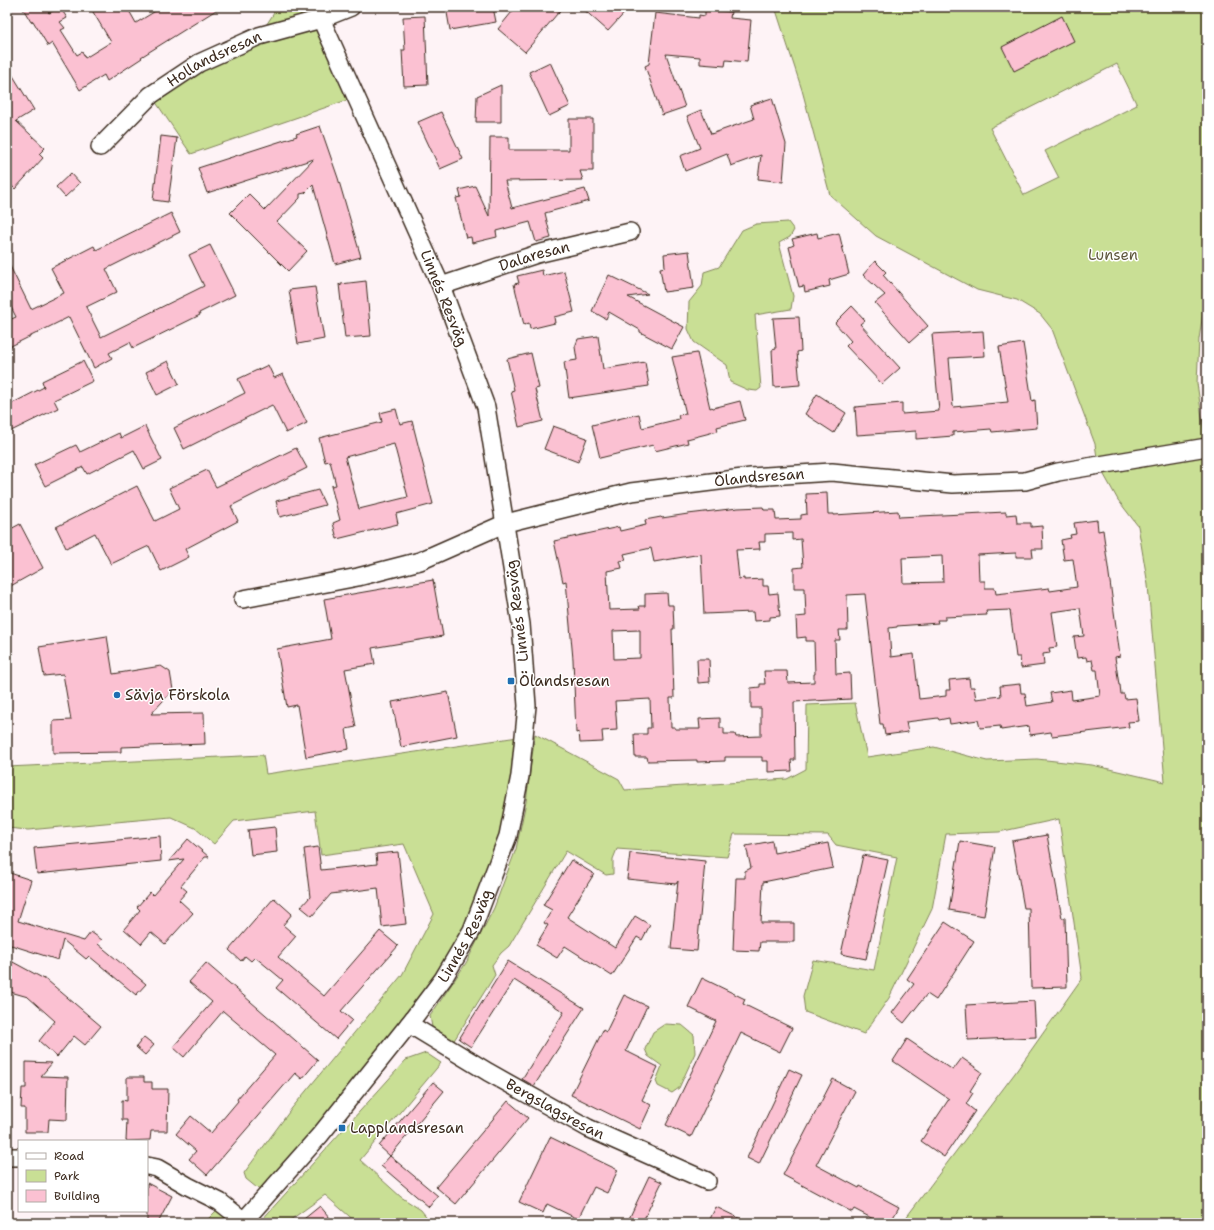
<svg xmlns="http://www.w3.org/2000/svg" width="1214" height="1230" font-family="'Shantell Sans',sans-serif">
<rect width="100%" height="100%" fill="#fef3f6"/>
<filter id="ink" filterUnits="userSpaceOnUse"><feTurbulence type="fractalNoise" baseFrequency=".025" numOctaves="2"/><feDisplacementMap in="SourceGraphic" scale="8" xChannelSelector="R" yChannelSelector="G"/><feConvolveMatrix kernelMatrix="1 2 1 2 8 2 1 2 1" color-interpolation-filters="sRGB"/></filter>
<g filter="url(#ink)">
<path fill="#c9df95" stroke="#82845a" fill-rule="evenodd" d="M 271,7 L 314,7 L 321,19 L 356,97 L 191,154 L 151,95 L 259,36 L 274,13 Z
M 775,7 L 1207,7 L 1207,287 L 1199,339 L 1197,383 L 1203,424 L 1207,438 L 1207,1223 L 902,1223 L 1015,1073 L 1082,978 L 1059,819 L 999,832 L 946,834 L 932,909 L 889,998 L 864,1034 L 805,1012 L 803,996 L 813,960 L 874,970 L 897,857 L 836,845 L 828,835 L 734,834 L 727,857 L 617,849 L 613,859 L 613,874 L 606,875 L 566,851 L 509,946 L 501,953 L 492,965 L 495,975 L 453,1042 L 432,1027 L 430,1016 L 466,963 L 494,908 L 516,849 L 526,802 L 535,734 L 619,779 L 625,790 L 787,779 L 806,769 L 807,705 L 855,703 L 867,757 L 934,747 L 987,761 L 1037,759 L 1092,765 L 1165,782 L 1148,585 L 1138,526 L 1118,500 L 1098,464 L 1095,444 L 1052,329 L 1040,314 L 1017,300 L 977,290 L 876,236 L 830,195 L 802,90 ZM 1117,64 L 1137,105 L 1045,151 L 1059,178 L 1024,195 L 990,128 Z
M 788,222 L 794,230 L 790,237 L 779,243 L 793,296 L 791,309 L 755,315 L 761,388 L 757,391 L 748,390 L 730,382 L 727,365 L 694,342 L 688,329 L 689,302 L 702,286 L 704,272 L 719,267 L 742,230 L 756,224 Z
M 518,737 L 505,819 L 491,866 L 456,948 L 390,1040 L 262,1192 L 246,1179 L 244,1173 L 292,1108 L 402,975 L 434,914 L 404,844 L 321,855 L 315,811 L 234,821 L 214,844 L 195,828 L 171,817 L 28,830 L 7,828 L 7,767 L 263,755 L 266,774 Z
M 665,1024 L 682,1025 L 694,1035 L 695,1053 L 679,1088 L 672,1093 L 658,1086 L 656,1081 L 662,1066 L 648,1056 L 645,1049 L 653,1032 Z
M 426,1053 L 441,1063 L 360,1160 L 401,1197 L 421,1210 L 429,1220 L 425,1223 L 357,1223 L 325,1195 L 289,1221 L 290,1223 L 259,1223 L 406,1060 Z
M 220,1207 L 227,1215 L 229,1223 L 204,1223 Z"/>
<path fill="#fbc1d2" stroke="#3b2a1e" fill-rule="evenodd" d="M 22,7 L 55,7 L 48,12 L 49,13 L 60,7 L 67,18 L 60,22 L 65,28 L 61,30 L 77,55 L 82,52 L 85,58 L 111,42 L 90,7 L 127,7 L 136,23 L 162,7 L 221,7 L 141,57 L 142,58 L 107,81 L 104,75 L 80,90 L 52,43 L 48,46 L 33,21 L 31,22 Z
M 446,7 L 493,7 L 496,22 L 450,30 Z
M 516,7 L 563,7 L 525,52 L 498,29 Z
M 581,7 L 630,7 L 608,31 Z
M 705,9 L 731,12 L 730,18 L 751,20 L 747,62 L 726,60 L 725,66 L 700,64 L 700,57 L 666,54 L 685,107 L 662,115 L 645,66 L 649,64 L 655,13 L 699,18 L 699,15 L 705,16 Z
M 425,16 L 428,85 L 404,86 L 402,50 L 405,50 L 403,17 Z
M 1062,16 L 1074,41 L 1014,71 L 1002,47 Z
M 550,62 L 570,106 L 549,116 L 529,72 Z
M 7,66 L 34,110 L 16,121 L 45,148 L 39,154 L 43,158 L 15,189 L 7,181 Z
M 501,85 L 501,122 L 476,122 L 477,96 Z
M 772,98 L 786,144 L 783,182 L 758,179 L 761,155 L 731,166 L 727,154 L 685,171 L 680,156 L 700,148 L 687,116 L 701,110 L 711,134 L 754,119 L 750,105 Z
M 441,112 L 463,159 L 440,169 L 418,122 Z
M 569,119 L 593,119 L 593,171 L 580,171 L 583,180 L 505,181 L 512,208 L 585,189 L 589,201 L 545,213 L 551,238 L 536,242 L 530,222 L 496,231 L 497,237 L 472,243 L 471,237 L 466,238 L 456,198 L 461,197 L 459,190 L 475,186 L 489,216 L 490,137 L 509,137 L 509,150 L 569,150 Z
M 320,126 L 338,178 L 361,257 L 335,264 L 313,185 L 305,193 L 300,194 L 300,198 L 277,222 L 307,251 L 288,271 L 230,213 L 249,194 L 265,210 L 314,159 L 207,193 L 198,168 L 297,136 L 296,134 Z
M 161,136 L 177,138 L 168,202 L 153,200 Z
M 71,173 L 80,183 L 65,197 L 56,187 Z
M 171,213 L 180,232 L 106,269 L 117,292 L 86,307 L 101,337 L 204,286 L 189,255 L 210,245 L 235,295 L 199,313 L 200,315 L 133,348 L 130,342 L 109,353 L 112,358 L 94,368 L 69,317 L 7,348 L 7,321 L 16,317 L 7,299 L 7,260 L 31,309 L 64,293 L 51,268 L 94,246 L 96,250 Z
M 817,233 L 818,238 L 839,233 L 849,274 L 829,280 L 830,286 L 805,292 L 804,286 L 799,287 L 789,247 L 794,245 L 792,239 Z
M 689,251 L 694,288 L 664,292 L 660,268 L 665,267 L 664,254 Z
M 875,261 L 886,272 L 883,275 L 928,326 L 910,342 L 875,303 L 885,295 L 863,275 Z
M 542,270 L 543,276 L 564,271 L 574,312 L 554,317 L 555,323 L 530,329 L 529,323 L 524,325 L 514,284 L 519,283 L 517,276 Z
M 609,275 L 648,294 L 628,297 L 684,327 L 672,349 L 640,332 L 640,330 L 609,312 L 606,319 L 592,311 Z
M 366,281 L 371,336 L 345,338 L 339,284 L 341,286 L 341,284 Z
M 315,287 L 324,339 L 298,344 L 289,290 Z
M 852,306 L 865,320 L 860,324 L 900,368 L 882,384 L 846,346 L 851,341 L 835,323 Z
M 799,317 L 801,351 L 797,352 L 800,385 L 774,387 L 772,350 L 776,349 L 773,318 Z
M 983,331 L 985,356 L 949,358 L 953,407 L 1008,402 L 999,347 L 1023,343 L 1032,401 L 1035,400 L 1037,428 L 992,432 L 991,429 L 953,432 L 953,436 L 916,439 L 916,431 L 857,435 L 855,407 L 902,403 L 902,414 L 939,411 L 932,334 Z
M 598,336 L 603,369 L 645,362 L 649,386 L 569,398 L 564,362 L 577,360 L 575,347 L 578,339 Z
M 531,353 L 539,388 L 535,389 L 543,421 L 519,427 L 511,391 L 514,390 L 507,359 Z
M 697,353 L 710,408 L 712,407 L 713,408 L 740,401 L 745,420 L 717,427 L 718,431 L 687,439 L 688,443 L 655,451 L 653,445 L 600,458 L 592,425 L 639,414 L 642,428 L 679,419 L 678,415 L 686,414 L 672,357 Z
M 83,361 L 93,381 L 54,400 L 58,408 L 7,433 L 7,406 L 44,387 L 42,381 Z
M 168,361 L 179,384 L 157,395 L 146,372 Z
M 268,365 L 274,378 L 283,374 L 307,423 L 286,433 L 272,405 L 184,449 L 174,428 L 245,393 L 238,379 Z
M 817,394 L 846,413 L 834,433 L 805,414 Z
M 396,409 L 400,424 L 412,421 L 433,504 L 396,514 L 398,524 L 337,539 L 333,523 L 340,520 L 331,486 L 336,485 L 330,461 L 325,462 L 319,438 L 382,422 L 380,413 ZM 394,444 L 408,497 L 359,509 L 345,457 Z
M 145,426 L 162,460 L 144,469 L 134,450 L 87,474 L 83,467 L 45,486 L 34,465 L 76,445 L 80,452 L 119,433 L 121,438 Z
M 553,426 L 587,438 L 578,462 L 544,449 Z
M 296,448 L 307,468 L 231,506 L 238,521 L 185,549 L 189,557 L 161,571 L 149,546 L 111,564 L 95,533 L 66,548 L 56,527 L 137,486 L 155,521 L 179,509 L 169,488 L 207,470 L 216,487 Z
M 318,490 L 325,505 L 280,517 L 276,501 Z
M 827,493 L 828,514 L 834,514 L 834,515 L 898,511 L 899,517 L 1006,512 L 1006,515 L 1016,514 L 1017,523 L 1031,523 L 1031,527 L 1042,526 L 1043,549 L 1032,549 L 1033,557 L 1016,557 L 1016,553 L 978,555 L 979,581 L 985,581 L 985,588 L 995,588 L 996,594 L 1049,588 L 1050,591 L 1077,587 L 1073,559 L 1064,560 L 1061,540 L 1071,538 L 1070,535 L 1076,534 L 1074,523 L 1097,520 L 1098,531 L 1103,530 L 1120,656 L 1115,657 L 1119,685 L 1120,685 L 1121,694 L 1124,694 L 1125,699 L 1136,698 L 1139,721 L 1128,722 L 1129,727 L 1052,736 L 1051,732 L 1030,735 L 1029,726 L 1001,730 L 1000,726 L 980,728 L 978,720 L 950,724 L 949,718 L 939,720 L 938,718 L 906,722 L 908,732 L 885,735 L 883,724 L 880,724 L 865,594 L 847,595 L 848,630 L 839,630 L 840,640 L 835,640 L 836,674 L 850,673 L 851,699 L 794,702 L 795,760 L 791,760 L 792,771 L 768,772 L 768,761 L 762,761 L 762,757 L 725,757 L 725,761 L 697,762 L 697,760 L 648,761 L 647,757 L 635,757 L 634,734 L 647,734 L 647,728 L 651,728 L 650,699 L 615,701 L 617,730 L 602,731 L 603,742 L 580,743 L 579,732 L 576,733 L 573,659 L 566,581 L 563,582 L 554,541 L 619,527 L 620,531 L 646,525 L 645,520 L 661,517 L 662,518 L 688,514 L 738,508 L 763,507 L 764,510 L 775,510 L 776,520 L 801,519 L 801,515 L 807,514 L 806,494 ZM 792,533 L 792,540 L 801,539 L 803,567 L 794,568 L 794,588 L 804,588 L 804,592 L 805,592 L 806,616 L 796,617 L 797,638 L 806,637 L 806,641 L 814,641 L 815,674 L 814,674 L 814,682 L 788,683 L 787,671 L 764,671 L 765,684 L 760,684 L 760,687 L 751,688 L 751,708 L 761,708 L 761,736 L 736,737 L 735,734 L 724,734 L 724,728 L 720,728 L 720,718 L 699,719 L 700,729 L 675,729 L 675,727 L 671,727 L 670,698 L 674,698 L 672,629 L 674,629 L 673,605 L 668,605 L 667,593 L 645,594 L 645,606 L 639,606 L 640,609 L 609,610 L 607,571 L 622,568 L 620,561 L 626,560 L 624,554 L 651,548 L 654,562 L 701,554 L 704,614 L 753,612 L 754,621 L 770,620 L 770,617 L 780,616 L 778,593 L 769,594 L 768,586 L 763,586 L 763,579 L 744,580 L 744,578 L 739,579 L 736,550 L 760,549 L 759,542 L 765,542 L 765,534 ZM 942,556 L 943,582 L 903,583 L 902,558 ZM 1080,608 L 1084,636 L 1074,637 L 1077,658 L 1086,657 L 1087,661 L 1092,660 L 1094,670 L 1097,670 L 1100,696 L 1072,700 L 1071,690 L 1050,693 L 1052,702 L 1027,706 L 1025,693 L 1021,693 L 1020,684 L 1000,686 L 1001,696 L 976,699 L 974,687 L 970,687 L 969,678 L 949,680 L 950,690 L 946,690 L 946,696 L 919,699 L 914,654 L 891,657 L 889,628 L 897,627 L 897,626 L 938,623 L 937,620 L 945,620 L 945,617 L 987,615 L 986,611 L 1010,610 L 1016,657 L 1020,657 L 1021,668 L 1044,665 L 1043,654 L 1050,653 L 1049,648 L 1057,647 L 1052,612 ZM 640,630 L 640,658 L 614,659 L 613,631 Z
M 20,524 L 43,568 L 7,588 L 7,531 Z
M 433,580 L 443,636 L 372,648 L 375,664 L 345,669 L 356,727 L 346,729 L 349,749 L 306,757 L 297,705 L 287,707 L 277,649 L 331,639 L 324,599 Z
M 107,636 L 113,674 L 161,666 L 170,672 L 173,690 L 151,714 L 204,713 L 205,744 L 121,747 L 121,752 L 53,753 L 53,721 L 71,720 L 63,674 L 44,676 L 39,647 Z
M 697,659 L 709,659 L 710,682 L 698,683 Z
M 448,692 L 457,736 L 401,747 L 392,702 Z
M 275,827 L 277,852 L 251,855 L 248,830 Z
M 1047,835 L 1062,918 L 1065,918 L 1067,987 L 1031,988 L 1029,908 L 1024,908 L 1012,841 Z
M 160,836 L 161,861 L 37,874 L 34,848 Z
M 188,839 L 209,857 L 205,857 L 181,886 L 187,891 L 179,900 L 193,913 L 165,944 L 151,932 L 141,944 L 124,929 L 140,910 L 137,907 L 150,892 L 153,895 L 184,859 L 169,861 Z
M 772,841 L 774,853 L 828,843 L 833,868 L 763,882 L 761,923 L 794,923 L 794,942 L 760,942 L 759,951 L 733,950 L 736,878 L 745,878 L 745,871 L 751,868 L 746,846 Z
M 960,841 L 995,847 L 984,916 L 949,910 Z
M 318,847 L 321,870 L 377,864 L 376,854 L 398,852 L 406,924 L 382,927 L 378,888 L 331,894 L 312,916 L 301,907 L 310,897 L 304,849 Z
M 630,853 L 705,861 L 697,951 L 671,949 L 678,881 L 676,884 L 627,879 Z
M 863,855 L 888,860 L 866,959 L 841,954 Z
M 571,860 L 594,874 L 567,917 L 615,948 L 635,916 L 650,925 L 642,940 L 637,937 L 612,976 L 565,946 L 557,958 L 536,945 L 548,925 L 544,923 L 552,910 L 543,905 Z
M 7,872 L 31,880 L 18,921 L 84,941 L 91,932 L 102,940 L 98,944 L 146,984 L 136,995 L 89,956 L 86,959 L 63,940 L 58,960 L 11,945 L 10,947 L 7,946 Z
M 274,898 L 292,914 L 283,925 L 296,936 L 278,957 L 324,996 L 380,931 L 398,946 L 341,1011 L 352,1020 L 336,1039 L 276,988 L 283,980 L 255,957 L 251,961 L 245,956 L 241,961 L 229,950 Z
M 945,922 L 974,941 L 936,1000 L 927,994 L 904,1023 L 892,1013 L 914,984 L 907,979 Z
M 11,961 L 48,981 L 101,1026 L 85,1045 L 74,1036 L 57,1057 L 39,1041 L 55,1021 L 28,997 L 7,991 L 7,976 Z
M 508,961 L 584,1008 L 534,1086 L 522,1079 L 564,1012 L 514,980 L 471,1047 L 459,1039 Z
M 206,963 L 318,1060 L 302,1079 L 295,1073 L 207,1175 L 189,1159 L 196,1151 L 176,1134 L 191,1116 L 211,1133 L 238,1101 L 237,1099 L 275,1055 L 223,1011 L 184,1057 L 173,1047 L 212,1002 L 189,982 Z
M 702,978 L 745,999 L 743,1004 L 792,1028 L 780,1052 L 741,1033 L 691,1137 L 666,1125 L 716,1021 L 688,1007 Z
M 624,995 L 647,1006 L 626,1051 L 658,1067 L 642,1100 L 651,1105 L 640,1129 L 571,1095 L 603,1030 L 606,1032 Z
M 1034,1001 L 1036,1037 L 968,1040 L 966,1005 Z
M 144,1037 L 154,1045 L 145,1055 L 136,1047 Z
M 907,1039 L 953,1070 L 962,1058 L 982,1072 L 970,1091 L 973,1093 L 966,1104 L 975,1111 L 944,1157 L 921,1141 L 949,1099 L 893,1061 Z
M 26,1062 L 52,1063 L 41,1076 L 68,1077 L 67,1120 L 49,1119 L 48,1132 L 25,1132 L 25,1108 L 21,1108 L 22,1088 L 26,1088 Z
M 789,1069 L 802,1075 L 759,1164 L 747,1158 Z
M 127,1077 L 144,1077 L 144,1082 L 152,1082 L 152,1089 L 168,1089 L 167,1131 L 151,1131 L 150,1140 L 126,1141 L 127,1120 L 122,1120 L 122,1100 L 127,1101 Z
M 833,1079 L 855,1091 L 816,1165 L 859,1188 L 860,1186 L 899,1207 L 890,1223 L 881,1223 L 854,1209 L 852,1212 L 783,1175 Z
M 433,1082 L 444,1091 L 390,1156 L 379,1146 Z
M 508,1101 L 528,1118 L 456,1204 L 436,1187 Z
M 550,1137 L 618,1170 L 607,1193 L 594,1187 L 578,1219 L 547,1204 L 543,1213 L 519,1202 Z
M 390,1156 L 438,1196 L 429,1207 L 381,1166 Z
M 649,1176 L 662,1182 L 642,1223 L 627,1223 Z
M 147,1183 L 172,1196 L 158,1223 L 147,1223 Z
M 320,1206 L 334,1223 L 299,1223 Z
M 716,1207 L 749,1223 L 708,1223 Z"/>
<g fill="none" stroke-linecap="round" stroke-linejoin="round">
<defs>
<g id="minor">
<path id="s1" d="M 100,147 L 151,95 L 199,63 L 259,36 L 321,19 L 351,7"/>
<path id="s2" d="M 441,286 L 537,254 L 630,232"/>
<path id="s3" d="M 243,599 L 358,577 L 420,561 L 506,523 L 631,492 L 751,477 L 832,472 L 953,484 L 1025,481 L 1058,472 L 1207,447"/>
<path id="s4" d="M 409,1024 L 488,1072 L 588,1128 L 707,1181"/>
<path d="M 7,1157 L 19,1157"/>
<path d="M 147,1166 L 157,1168 L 188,1186 L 220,1202 L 244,1221"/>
<path id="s5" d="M 242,1223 L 321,1134 L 409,1024 L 443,979 L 472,930 L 508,836 L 520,776 L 527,706 L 521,624 L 486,407 L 441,286 L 321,19"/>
</g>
</defs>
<use href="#minor" stroke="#3b2a1e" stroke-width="20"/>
<use href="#minor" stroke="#fff" stroke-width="17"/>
</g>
</g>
<g fill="#1f6fb2" stroke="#fff" stroke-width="1.5">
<rect x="507" y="677" width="8" height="8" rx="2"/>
<circle cx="117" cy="695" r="4"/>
<rect x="338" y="1124" width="8" height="8" rx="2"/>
</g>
<g text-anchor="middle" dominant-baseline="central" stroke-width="3" stroke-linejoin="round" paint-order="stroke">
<g font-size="15" fill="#3b2a1e" stroke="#fff">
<text stroke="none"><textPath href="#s1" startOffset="146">Hollandsresan</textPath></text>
<text stroke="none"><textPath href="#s2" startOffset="98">Dalaresan</textPath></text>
<text transform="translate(444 298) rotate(68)">Linnés Resväg</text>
<text stroke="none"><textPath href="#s3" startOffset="533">Ölandsresan</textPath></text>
<text transform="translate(517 611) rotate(-97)">Linnés Resväg</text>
<text stroke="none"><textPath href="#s5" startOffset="365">Linnés Resväg</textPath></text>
<text stroke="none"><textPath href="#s4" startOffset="169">Bergslagsresan</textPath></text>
</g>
<g font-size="15" fill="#5e573c" stroke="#fff">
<text x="1113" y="255">Lunsen</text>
</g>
<g font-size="15" fill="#3b2a1e" stroke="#fff" text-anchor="start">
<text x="519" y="681">Ölandsresan</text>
<text x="125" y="695">Sävja Förskola</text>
<text x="350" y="1128">Lapplandsresan</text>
</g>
</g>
<rect width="1214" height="1230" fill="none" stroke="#fff" stroke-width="24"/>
<rect x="12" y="12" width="1190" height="1206" fill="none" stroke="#3b2a1e" stroke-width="1.5" filter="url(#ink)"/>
<rect x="18" y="1140" width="130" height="72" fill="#ffffff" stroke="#b1aaa5"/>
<rect x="26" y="1153" width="20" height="6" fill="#ffffff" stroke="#b1aaa5"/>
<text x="54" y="1160" font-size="12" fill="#3b2a1e">Road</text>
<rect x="26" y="1170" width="20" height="12" fill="#c9df95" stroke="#b1aaa5"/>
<text x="54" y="1180" font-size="12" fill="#3b2a1e">Park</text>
<rect x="26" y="1190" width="20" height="12" fill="#fbc1d2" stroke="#b1aaa5"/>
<text x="54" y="1200" font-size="12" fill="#3b2a1e">Building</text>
</svg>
